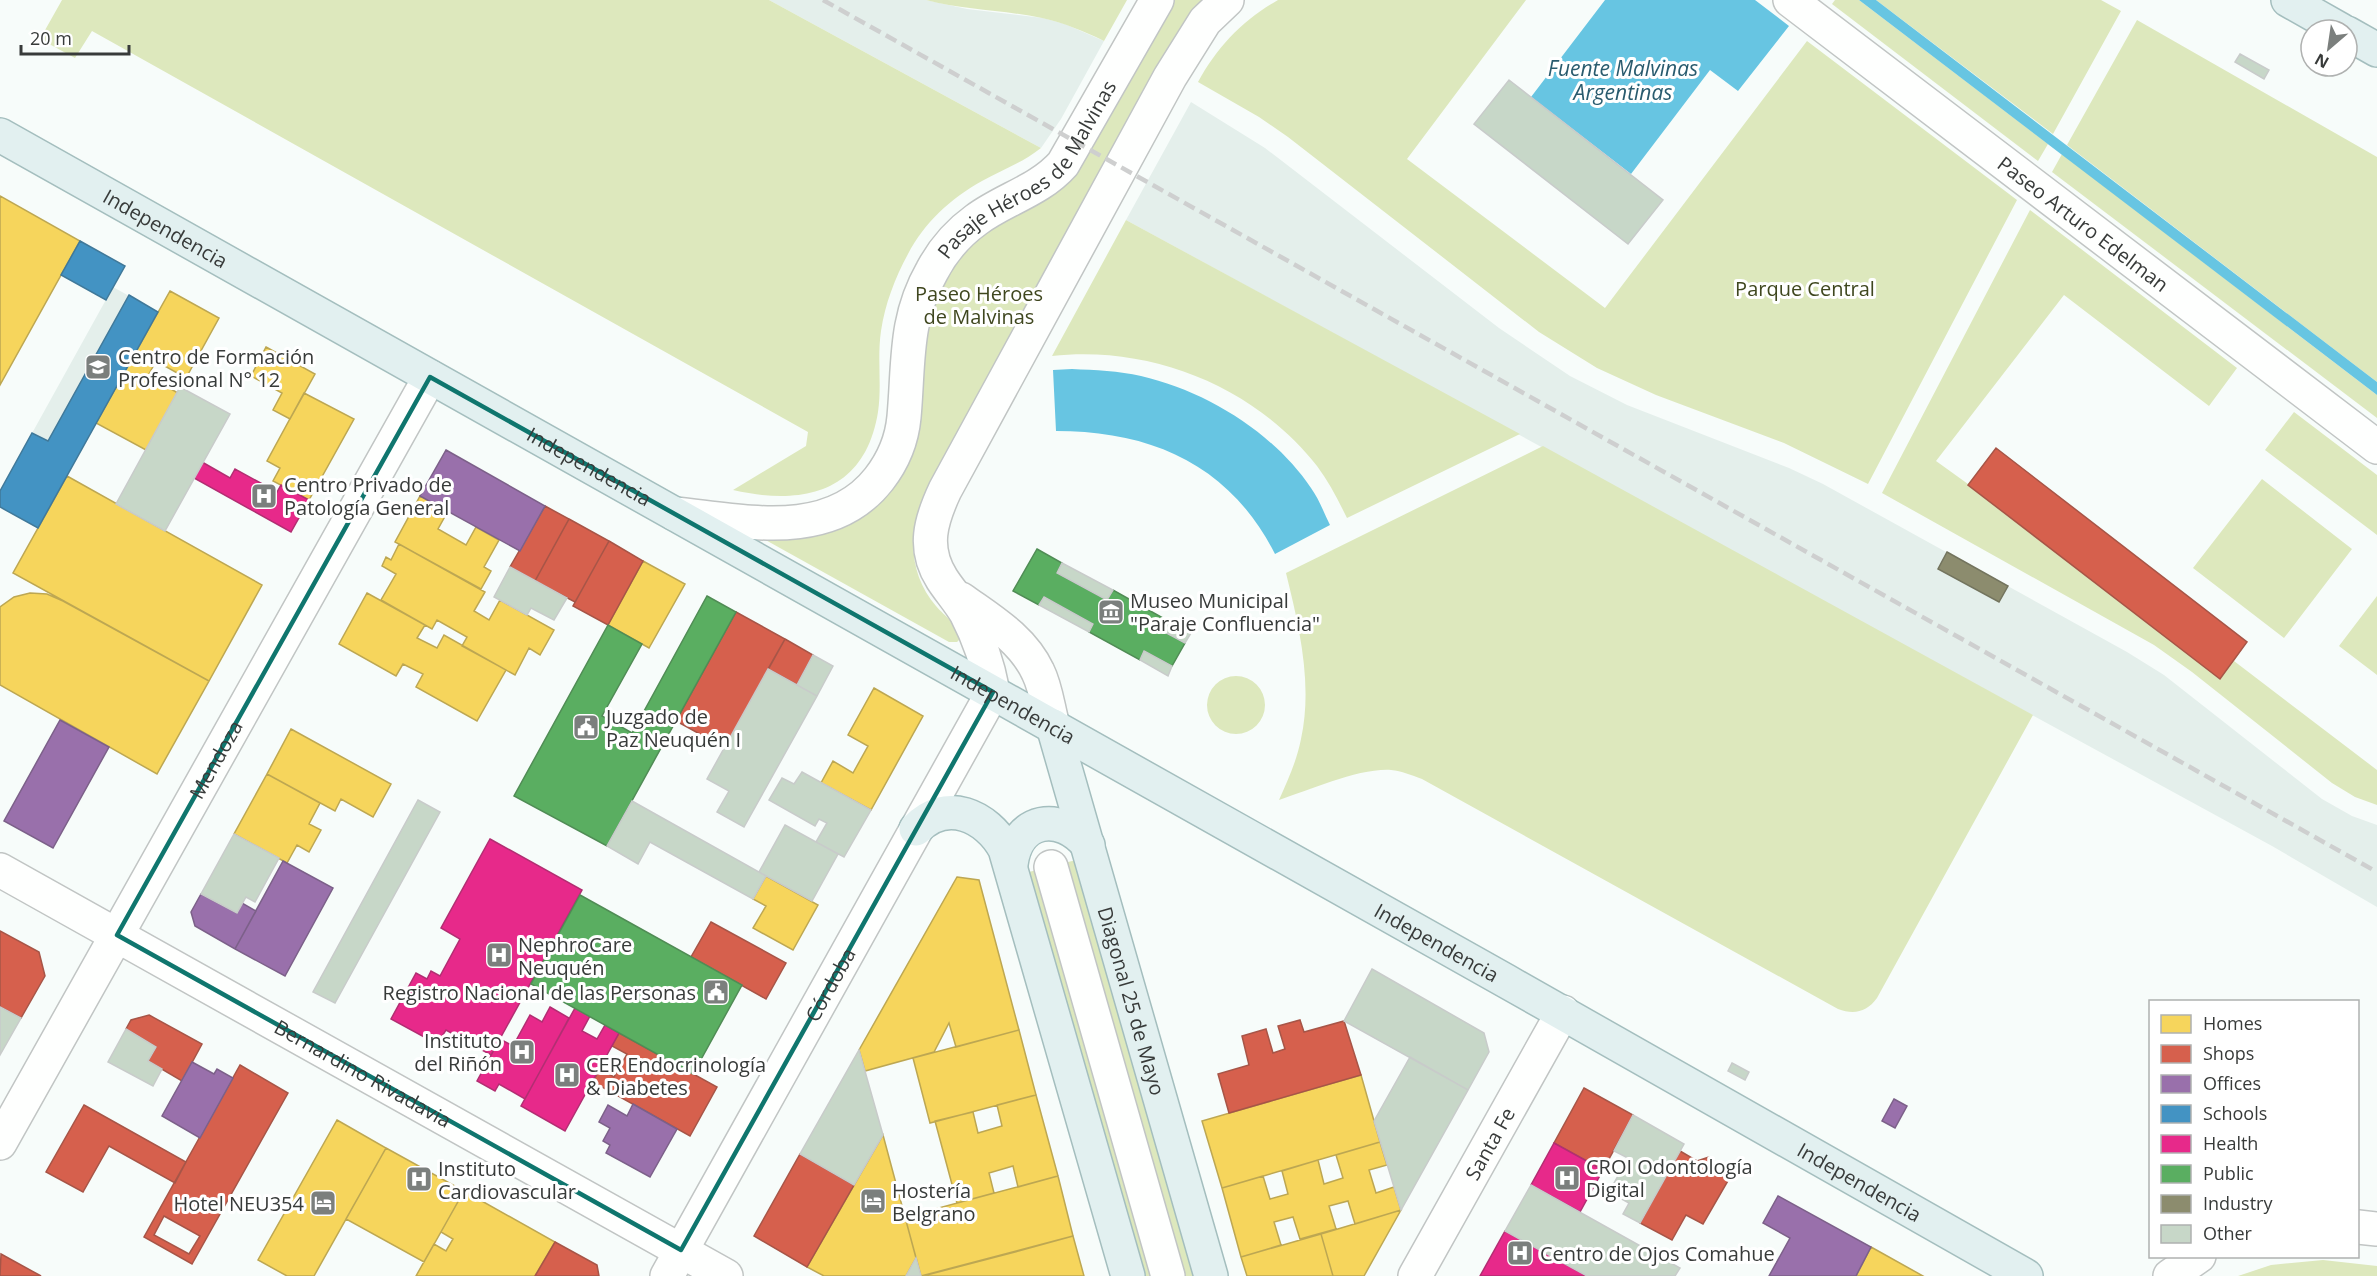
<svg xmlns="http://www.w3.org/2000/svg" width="2377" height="1276" font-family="'Open Sans',sans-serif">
<rect width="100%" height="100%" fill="#f7fcfa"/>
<path fill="#e4efeb" d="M 769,0 L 926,0 L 967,9 L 1043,18 L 1065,24 L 1104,41 L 1061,119 L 1041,148 Z
M 1191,102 L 1265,148 L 1499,328 L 1570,376 L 1627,405 L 1789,468 L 1823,484 L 2127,652 L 2164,675 L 2322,799 L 2352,816 L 2377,825 L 2377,907 L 2272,846 L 1126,220 Z
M 113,287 L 158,312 L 38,528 L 0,507 L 0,491 Z"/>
<path fill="#dde8bd" d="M 62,0 L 769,0 L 1041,148 C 1022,163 1002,170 982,181 C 951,198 924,223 908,254 C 895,278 885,304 881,331 C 877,358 882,385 878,412 C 865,493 803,506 733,490 L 806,446 L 808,432 L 92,31 L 75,58 L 40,39 Z
M 926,0 L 1127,0 L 1104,41 C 1084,31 1064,23 1042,18 C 1004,10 964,10 926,0 Z
M 1169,0 L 1209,0 L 918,515 C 908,546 914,581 936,606 C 945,617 959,624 960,639 L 957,642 L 949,642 L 751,532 L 860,511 L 930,301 L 964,248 L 1041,196 Z
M 1278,0 L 1526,0 L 1407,159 L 1605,308 L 1807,41 L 2017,200 L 1868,484 L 1784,443 L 1656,395 L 1597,368 L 1539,332 L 1288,137 L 1259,117 L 1198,82 C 1218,46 1242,21 1278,0 Z
M 1835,0 L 1859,0 L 2048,144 L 2038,161 L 1832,4 Z
M 1876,0 L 2101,0 L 2121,11 L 2053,134 Z
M 2137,20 L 2377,157 L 2377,382 L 2067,145 Z
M 2062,154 L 2377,395 L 2377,418 L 2052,172 Z
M 2030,210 L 2237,368 L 2209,406 L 2064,295 L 1936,461 L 1968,484 L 1996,448 L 2247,642 L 2234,661 L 2377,770 L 2377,805 L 2355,797 L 2332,783 L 2192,672 L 2154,645 L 1882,493 Z
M 1126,220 L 1520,434 L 1347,518 C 1338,500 1329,482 1317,466 C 1255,387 1152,345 1052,356 Z
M 2294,412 L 2377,475 L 2377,535 L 2265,450 Z
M 1543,446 L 2033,715 L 1877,998 C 1867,1012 1854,1015 1838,1009 L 1422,779 C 1411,775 1402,771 1391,770 C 1359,768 1310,790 1279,800 C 1288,780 1297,760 1301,739 C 1313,684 1299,626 1286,573 Z
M 2262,479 L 2352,549 L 2284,638 L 2193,568 Z
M 2377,596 L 2377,675 L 2339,646 Z
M1207 705a29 29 0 1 1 58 0a29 29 0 1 1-58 0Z
M 1076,860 L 1196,1276 L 1141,1276 L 1025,873 Z
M 2323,1260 L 2377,1266 L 2377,1276 L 2238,1276 L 2271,1265 Z"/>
<path fill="#67c5e2" d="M 1605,0 L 1755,0 L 1789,26 L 1738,91 L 1710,70 L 1631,174 L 1531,97 Z
M 1859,0 L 1876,0 L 2377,382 L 2377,395 Z
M 1072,369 C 1095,370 1119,371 1141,376 C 1206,391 1273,432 1311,488 C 1319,499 1324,513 1330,525 L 1275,554 C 1230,465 1152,431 1056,431 L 1053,370 Z"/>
<path fill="#f6d55c" stroke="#bda752" stroke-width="1.5" d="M 0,196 L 80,241 L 0,385 Z
M 170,291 L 219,318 L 186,378 L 156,361 L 148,376 L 178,393 L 146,450 L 96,423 Z
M 266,347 L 315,374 L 290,419 L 273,410 L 282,393 L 251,376 Z
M 304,393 L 354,419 L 309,500 L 273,481 L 280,468 L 267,461 Z
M 67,476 L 262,585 L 209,681 L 13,573 Z
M 420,496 L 448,511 L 438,529 L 466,545 L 476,527 L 499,540 L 484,567 L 491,571 L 481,589 L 395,542 Z
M 399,544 L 485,592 L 474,611 L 489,620 L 500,600 L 554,630 L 540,655 L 529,648 L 515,675 L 462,646 L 467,637 L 437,620 L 432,629 L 381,600 L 396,574 L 382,566 L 386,557 L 391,560 Z
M 643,561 L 685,584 L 649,648 L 608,625 Z
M 30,593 L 47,594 L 63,601 L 209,681 L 157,774 L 0,685 L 0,607 L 14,597 Z
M 367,593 L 425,625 L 417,638 L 437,648 L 444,635 L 506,670 L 477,721 L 416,687 L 423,674 L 403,664 L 396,676 L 339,644 Z
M 874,688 L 923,716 L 871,810 L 821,783 L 833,761 L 853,773 L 868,746 L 848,735 Z
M 291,729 L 391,784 L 373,817 L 341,799 L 335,811 L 267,774 Z
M 267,774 L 320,803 L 309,824 L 321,830 L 309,852 L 297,845 L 287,863 L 234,834 Z
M 766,876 L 818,905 L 793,950 L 753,928 L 766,906 L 753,899 Z
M 957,877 L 979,880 L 1019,1030 L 956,1047 L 949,1023 L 934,1052 L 865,1071 L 859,1050 Z
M 1019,1030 L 1036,1095 L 930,1123 L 913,1058 Z
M 1361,1075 L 1380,1142 L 1222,1188 L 1202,1121 Z
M 1036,1095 L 1058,1176 L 1018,1187 L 1013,1166 L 989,1173 L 994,1193 L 957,1203 L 935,1121 L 973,1112 L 978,1133 L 1002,1126 L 997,1105 Z
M 337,1120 L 386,1148 L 314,1276 L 287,1276 L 258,1260 Z
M 883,1135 L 916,1258 L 906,1276 L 824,1276 L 807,1267 Z
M 1380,1142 L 1387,1165 L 1369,1170 L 1376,1193 L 1394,1187 L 1401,1210 L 1355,1224 L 1348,1201 L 1329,1206 L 1336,1229 L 1300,1239 L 1293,1217 L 1274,1222 L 1281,1245 L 1241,1257 L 1222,1188 L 1263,1176 L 1270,1199 L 1288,1194 L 1282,1171 L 1318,1160 L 1324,1184 L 1343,1178 L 1336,1155 Z
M 386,1148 L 464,1191 L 424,1262 L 346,1219 Z
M 1058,1176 L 1073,1236 L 921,1276 L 905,1217 Z
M 464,1191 L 555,1242 L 535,1276 L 416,1276 L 434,1244 L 446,1251 L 453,1239 L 441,1232 Z
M 1401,1210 L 1364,1276 L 1333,1276 L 1321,1234 Z
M 1321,1234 L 1333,1276 L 1247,1276 L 1241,1257 Z
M 1073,1236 L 1084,1276 L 923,1276 L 1015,1252 Z
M 1871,1247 L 1923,1276 L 1856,1276 Z"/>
<path fill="#d6604d" stroke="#a75547" stroke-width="1.5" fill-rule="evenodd" d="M 1996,448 L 2247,642 L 2220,679 L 1968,485 Z
M 545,506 L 569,519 L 535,581 L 510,567 Z
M 569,519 L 609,541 L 575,602 L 535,581 Z
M 609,541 L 643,561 L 608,625 L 573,606 Z
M 736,612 L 785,639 L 725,748 L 676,721 Z
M 785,639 L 813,655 L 797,685 L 768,669 Z
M 711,922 L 786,963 L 766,999 L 691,957 Z
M 0,931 L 39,952 L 45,976 L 21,1018 L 0,1007 Z
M 149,1015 L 202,1044 L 182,1081 L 148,1061 L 156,1047 L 126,1029 L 131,1020 Z
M 1300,1020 L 1304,1032 L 1344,1021 L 1361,1075 L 1229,1113 L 1218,1074 L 1249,1065 L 1242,1036 L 1266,1029 L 1273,1053 L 1285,1049 L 1278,1026 Z
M 619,1033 L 717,1087 L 690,1136 L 593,1082 L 600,1069 L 614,1077 L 627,1054 L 612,1046 Z
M 240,1065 L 288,1093 L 192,1264 L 144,1237 ZM 164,1216 L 200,1236 L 189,1254 L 154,1235 Z
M 1584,1088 L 1633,1115 L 1603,1170 L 1554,1143 Z
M 84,1105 L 186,1162 L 175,1183 L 109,1146 L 83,1192 L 46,1172 Z
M 1680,1151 L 1697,1161 L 1709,1157 L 1712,1169 L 1729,1179 L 1703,1224 L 1686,1215 L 1672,1240 L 1640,1223 Z
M 800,1154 L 854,1185 L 807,1267 L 754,1236 Z
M 555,1242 L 597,1265 L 599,1276 L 535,1276 Z
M 1,1254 L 41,1276 L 0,1276 Z"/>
<path fill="#9970ab" stroke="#7c6089" stroke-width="1.5" d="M 446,450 L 545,506 L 520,551 L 420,496 Z
M 60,720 L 109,747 L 53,848 L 4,821 Z
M 283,861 L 333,888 L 285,976 L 235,949 Z
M 201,894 L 237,913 L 242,903 L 256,911 L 235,949 L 195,926 L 191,912 Z
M 192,1062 L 214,1074 L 217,1069 L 233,1078 L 200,1138 L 162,1116 Z
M 1894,1099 L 1907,1106 L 1895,1128 L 1882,1121 Z
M 633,1104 L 677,1129 L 650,1177 L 606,1153 L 610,1145 L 603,1141 L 610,1128 L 599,1122 L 608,1105 L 627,1116 Z
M 1778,1196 L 1871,1247 L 1856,1276 L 1769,1276 L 1790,1238 L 1763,1223 Z"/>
<path fill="#4393c3" stroke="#40799a" stroke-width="1.5" d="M 80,241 L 125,266 L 106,300 L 61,275 Z
M 129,295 L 158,312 L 38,528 L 0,507 L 0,491 L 32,433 L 48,441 Z"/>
<path fill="#e7298a" stroke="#b22e72" stroke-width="1.5" d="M 202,462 L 230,478 L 235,469 L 277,492 L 281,485 L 309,500 L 291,532 L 194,478 Z
M 490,839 L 582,890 L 491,1055 L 446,1030 L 437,1044 L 391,1019 L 416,973 L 427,979 L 431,971 L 440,976 L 460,939 L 441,928 Z
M 550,1007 L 569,1018 L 525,1099 L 499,1084 L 495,1091 L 477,1081 L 500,1039 L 513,1046 L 530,1015 L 542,1022 Z
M 575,1008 L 590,1016 L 582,1031 L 597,1039 L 605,1025 L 619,1033 L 565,1131 L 521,1106 Z
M 1554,1143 L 1603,1170 L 1580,1212 L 1531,1185 Z
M 1505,1231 L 1587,1276 L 1480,1276 Z"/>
<path fill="#5aae61" stroke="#508c55" stroke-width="1.5" d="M 1037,549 L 1062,563 L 1057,573 L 1107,600 L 1113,590 L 1163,618 L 1157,628 L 1185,643 L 1172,666 L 1144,651 L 1140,660 L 1089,632 L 1093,624 L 1044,597 L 1039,605 L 1013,591 Z
M 707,596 L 736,612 L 607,846 L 514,796 L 608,625 L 642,644 L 602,716 L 632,733 Z
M 580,895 L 742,985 L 693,1074 L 531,984 Z"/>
<path fill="#8c8c6e" stroke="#73745e" stroke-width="1.5" d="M 1947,552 L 2008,586 L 1999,602 L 1938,569 Z"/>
<path fill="#c7d7c8" stroke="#c8cbca" stroke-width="1.5" d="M 2240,54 L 2269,70 L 2264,79 L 2235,62 Z
M 1509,80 L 1663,200 L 1628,244 L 1474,124 Z
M 180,387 L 230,414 L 165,531 L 116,504 Z
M 1062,563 L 1113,590 L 1107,600 L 1057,573 Z
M 510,567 L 567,598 L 554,620 L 531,608 L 527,615 L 494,597 Z
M 1044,597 L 1093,624 L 1089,632 L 1039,605 Z
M 1163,618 L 1191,633 L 1185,643 L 1157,628 Z
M 1144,651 L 1172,666 L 1168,676 L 1140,660 Z
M 813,655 L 833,666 L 817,696 L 797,685 Z
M 768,669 L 817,696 L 744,827 L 717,812 L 729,791 L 707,779 Z
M 802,772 L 871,810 L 844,857 L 816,842 L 827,823 L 819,819 L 815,826 L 769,800 L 782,778 L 794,784 Z
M 418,800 L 440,812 L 335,1003 L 313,992 Z
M 632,801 L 766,876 L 753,899 L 650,842 L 638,864 L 607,846 Z
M 785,825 L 838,854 L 812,901 L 759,872 Z
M 234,834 L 279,858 L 255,902 L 246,897 L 237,913 L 201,894 Z
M 1372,969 L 1484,1033 L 1489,1052 L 1468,1090 L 1344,1021 Z
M 0,1007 L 21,1018 L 0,1055 Z
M 126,1029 L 156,1047 L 148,1061 L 162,1069 L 153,1086 L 108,1062 Z
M 859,1050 L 883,1135 L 854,1185 L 800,1154 Z
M 1410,1057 L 1468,1090 L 1401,1210 L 1374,1121 Z
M 1732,1063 L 1749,1072 L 1745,1080 L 1728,1071 Z
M 1633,1115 L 1684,1144 L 1640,1223 L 1623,1214 L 1629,1203 L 1609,1192 L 1628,1158 L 1614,1151 Z
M 1531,1185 L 1680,1268 L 1675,1276 L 1587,1276 L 1505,1231 Z
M 916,1258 L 921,1276 L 906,1276 Z"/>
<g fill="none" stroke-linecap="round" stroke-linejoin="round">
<defs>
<g id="minor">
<path id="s1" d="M 1790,0 L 2377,447"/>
<path id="s2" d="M 675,514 C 744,521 830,542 879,479 C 893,461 902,439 904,417 C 909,363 904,320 932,271 C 942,252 958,233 976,220 C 1004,199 1039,191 1063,164 L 1157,0"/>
<path d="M 961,599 C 990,620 1022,638 1038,672 C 1046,688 1048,708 1053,726"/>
<path d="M 1051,867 L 1168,1276"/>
<path id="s3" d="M 0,870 L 726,1276"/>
<path id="s4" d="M 0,1143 L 430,377"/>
<path d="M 2358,1227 L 2377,1229"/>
<path id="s5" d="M 667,1276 L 993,692 C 988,665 979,638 966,613 C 959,601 949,590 942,579 C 922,548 931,520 945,490 L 1170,77 L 1205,21 L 1227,0"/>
<path id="s6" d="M 1415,1276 L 1563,1012"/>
<path d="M 2170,1276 L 2199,1256"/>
</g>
<g id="major">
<path d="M 2288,0 L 2341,30"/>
<path d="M 2347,33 L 2377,50"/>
<path id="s7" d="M 0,135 L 1506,981 L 2026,1276"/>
<path id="s8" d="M 1053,726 L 1211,1276"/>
<path d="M 916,829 C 946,797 987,816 1005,849 L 1128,1276"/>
<path d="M 1011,864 C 1017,818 1060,811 1088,845"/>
</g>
</defs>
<use href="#minor" stroke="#c1c5c4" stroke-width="36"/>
<use href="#major" stroke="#a4bebe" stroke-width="36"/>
<use href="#minor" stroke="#fefffe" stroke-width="33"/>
<use href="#major" stroke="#e2f0f0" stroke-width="33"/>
<path stroke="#cecfcf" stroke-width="4.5" stroke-dasharray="12 6" stroke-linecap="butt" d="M 823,0 L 2377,872"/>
</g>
<path fill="none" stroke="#0f766e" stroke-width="4.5" stroke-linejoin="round" d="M 430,377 L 993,692 L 681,1250 L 117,935 Z"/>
<defs>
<symbol id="university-square" viewBox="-11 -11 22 22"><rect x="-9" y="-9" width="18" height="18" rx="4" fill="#7b7f7d" stroke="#fff"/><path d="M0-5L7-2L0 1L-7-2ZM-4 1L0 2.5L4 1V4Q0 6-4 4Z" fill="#fff"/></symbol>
<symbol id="hospital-square" viewBox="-11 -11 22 22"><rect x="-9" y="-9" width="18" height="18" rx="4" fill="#7b7f7d" stroke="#fff"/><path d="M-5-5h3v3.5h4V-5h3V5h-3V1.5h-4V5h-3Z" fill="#fff"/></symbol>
<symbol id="museum-square" viewBox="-11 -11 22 22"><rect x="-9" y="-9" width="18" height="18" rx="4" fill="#7b7f7d" stroke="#fff"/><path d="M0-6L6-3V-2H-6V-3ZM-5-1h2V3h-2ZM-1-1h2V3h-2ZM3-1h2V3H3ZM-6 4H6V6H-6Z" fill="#fff"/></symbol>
<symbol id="civic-square" viewBox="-11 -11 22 22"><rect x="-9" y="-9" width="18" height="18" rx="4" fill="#7b7f7d" stroke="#fff"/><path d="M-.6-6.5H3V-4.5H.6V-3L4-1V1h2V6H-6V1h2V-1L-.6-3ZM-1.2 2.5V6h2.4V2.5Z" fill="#fff"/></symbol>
<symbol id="hotel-square" viewBox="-11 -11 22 22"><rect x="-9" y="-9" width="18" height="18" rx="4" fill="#7b7f7d" stroke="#fff"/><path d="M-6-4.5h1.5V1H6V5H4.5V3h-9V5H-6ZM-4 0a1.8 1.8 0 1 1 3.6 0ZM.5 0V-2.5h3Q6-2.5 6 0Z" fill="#fff"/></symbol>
</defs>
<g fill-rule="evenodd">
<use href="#university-square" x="83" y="352" width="30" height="30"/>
<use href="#hospital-square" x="249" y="481" width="30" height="30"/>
<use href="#museum-square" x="1096" y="597" width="30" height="30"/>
<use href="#civic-square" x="571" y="712" width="30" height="30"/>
<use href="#hospital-square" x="484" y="940" width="30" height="30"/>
<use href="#civic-square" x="701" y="977" width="30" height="30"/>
<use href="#hospital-square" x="507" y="1037" width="30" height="30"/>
<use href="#hospital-square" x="552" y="1060" width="30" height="30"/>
<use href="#hospital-square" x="1552" y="1163" width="30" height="30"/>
<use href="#hospital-square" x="404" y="1164" width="30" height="30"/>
<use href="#hotel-square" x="858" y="1186" width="30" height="30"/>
<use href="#hotel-square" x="308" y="1188" width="30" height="30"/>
<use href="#hospital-square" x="1505" y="1238" width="30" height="30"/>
</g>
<g text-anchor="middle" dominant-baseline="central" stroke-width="6" stroke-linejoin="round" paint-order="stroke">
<g font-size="20" fill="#383b3a" stroke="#fff">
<text stroke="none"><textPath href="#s2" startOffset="578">Pasaje Héroes de Malvinas</textPath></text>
<text stroke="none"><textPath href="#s1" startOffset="369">Paseo Arturo Edelman</textPath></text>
<text stroke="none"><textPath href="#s7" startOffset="190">Independencia</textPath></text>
<text stroke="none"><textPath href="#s7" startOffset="676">Independencia</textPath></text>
<text stroke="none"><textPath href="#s7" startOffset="1162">Independencia</textPath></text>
<text stroke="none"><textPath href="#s4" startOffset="440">Mendoza</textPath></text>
<text stroke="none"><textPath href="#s7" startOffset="1648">Independencia</textPath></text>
<text stroke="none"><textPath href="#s5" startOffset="334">Córdoba</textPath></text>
<text stroke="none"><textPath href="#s8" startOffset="286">Diagonal 25 de Mayo</textPath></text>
<text stroke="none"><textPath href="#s3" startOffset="416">Bernardino Rivadavia</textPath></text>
<text stroke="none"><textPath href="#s6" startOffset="152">Santa Fe</textPath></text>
<text stroke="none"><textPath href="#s7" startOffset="2134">Independencia</textPath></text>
</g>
<g font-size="20" fill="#3f471f" stroke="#fff">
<text x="1805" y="288">Parque Central</text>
<text x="979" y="293">Paseo Héroes<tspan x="979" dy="23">de Malvinas</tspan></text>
</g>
<g font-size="20" fill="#383b3a" stroke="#fff" text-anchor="start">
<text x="118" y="356">Centro de Formación<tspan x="118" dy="23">Profesional N° 12</tspan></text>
<text x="284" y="484">Centro Privado de<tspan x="284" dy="23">Patología General</tspan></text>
<text x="1130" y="600">Museo Municipal<tspan x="1130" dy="23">"Paraje Confluencia"</tspan></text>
<text x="606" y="716">Juzgado de<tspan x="606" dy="23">Paz Neuquén I</tspan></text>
<text x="518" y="944">NephroCare<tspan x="518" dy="23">Neuquén</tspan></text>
<text x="696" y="992" text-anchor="end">Registro Nacional de las Personas</text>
<text x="502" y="1040" text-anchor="end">Instituto<tspan x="502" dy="23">del Riñón</tspan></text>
<text x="586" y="1064">CER Endocrinología<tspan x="586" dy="23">&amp; Diabetes</tspan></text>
<text x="1586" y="1166">CROI Odontología<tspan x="1586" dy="23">Digital</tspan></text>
<text x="438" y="1168">Instituto<tspan x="438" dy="23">Cardiovascular</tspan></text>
<text x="892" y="1190">Hostería<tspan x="892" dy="23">Belgrano</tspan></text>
<text x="304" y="1203" text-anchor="end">Hotel NEU354</text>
<text x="1540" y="1253">Centro de Ojos Comahue</text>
</g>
<g font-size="21" font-style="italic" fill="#295b6e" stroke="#fff">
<text x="1623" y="68">Fuente Malvinas<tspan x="1623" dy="24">Argentinas</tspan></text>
</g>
</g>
<rect x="2149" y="1000" width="210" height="258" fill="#ffffff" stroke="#afb1b0" stroke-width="1.5"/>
<rect x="2161" y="1015" width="30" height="18" fill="#f6d55c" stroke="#afb1b0" stroke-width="1.5"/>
<text x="2203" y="1030" font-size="18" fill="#383b3a">Homes</text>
<rect x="2161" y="1045" width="30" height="18" fill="#d6604d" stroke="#afb1b0" stroke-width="1.5"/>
<text x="2203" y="1060" font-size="18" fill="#383b3a">Shops</text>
<rect x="2161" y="1075" width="30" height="18" fill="#9970ab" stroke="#afb1b0" stroke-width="1.5"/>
<text x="2203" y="1090" font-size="18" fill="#383b3a">Offices</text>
<rect x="2161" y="1105" width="30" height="18" fill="#4393c3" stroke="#afb1b0" stroke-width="1.5"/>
<text x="2203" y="1120" font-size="18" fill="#383b3a">Schools</text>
<rect x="2161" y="1135" width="30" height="18" fill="#e7298a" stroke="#afb1b0" stroke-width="1.5"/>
<text x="2203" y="1150" font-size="18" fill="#383b3a">Health</text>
<rect x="2161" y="1165" width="30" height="18" fill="#5aae61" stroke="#afb1b0" stroke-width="1.5"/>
<text x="2203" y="1180" font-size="18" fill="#383b3a">Public</text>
<rect x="2161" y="1195" width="30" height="18" fill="#8c8c6e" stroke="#afb1b0" stroke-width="1.5"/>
<text x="2203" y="1210" font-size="18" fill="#383b3a">Industry</text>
<rect x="2161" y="1225" width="30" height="18" fill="#c7d7c8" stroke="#afb1b0" stroke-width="1.5"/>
<text x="2203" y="1240" font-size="18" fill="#383b3a">Other</text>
<g transform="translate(2329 48) rotate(209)"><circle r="28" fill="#ffffff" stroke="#afb1b0" stroke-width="1.5"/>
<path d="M0-4.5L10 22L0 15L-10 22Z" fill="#7b7f7d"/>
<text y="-9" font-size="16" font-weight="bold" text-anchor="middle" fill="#383b3a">N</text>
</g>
<path d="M21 45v9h108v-9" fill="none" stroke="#383b3a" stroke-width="3"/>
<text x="30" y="45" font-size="18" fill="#383b3a" stroke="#ffffff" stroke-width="4.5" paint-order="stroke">20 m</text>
</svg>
